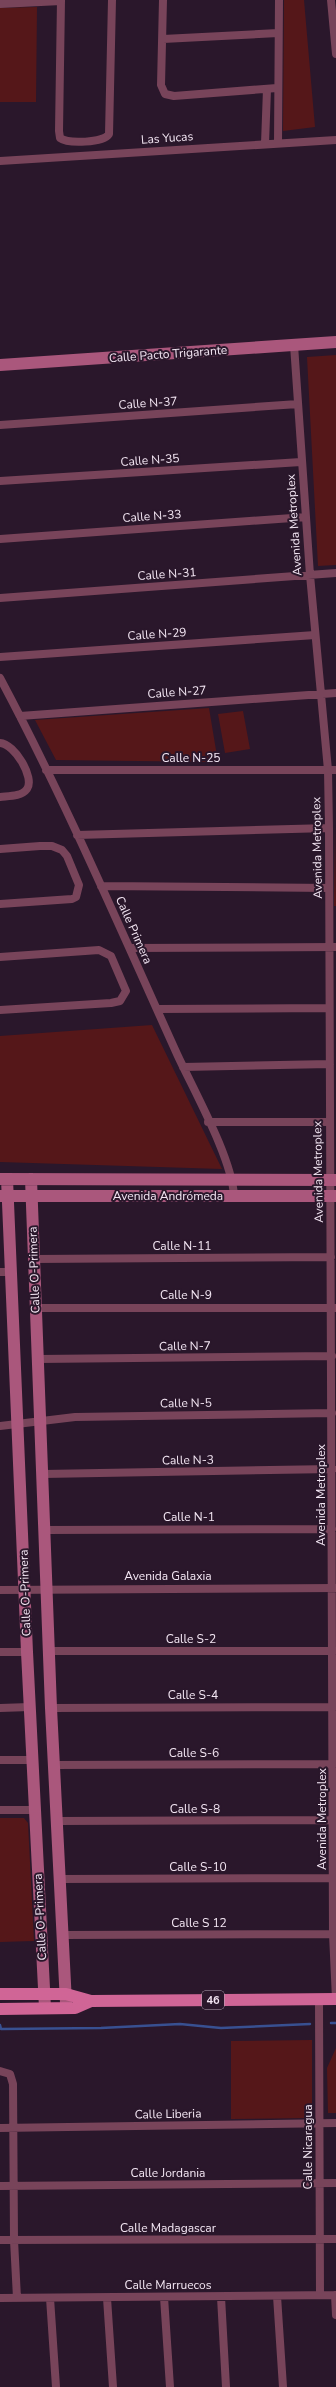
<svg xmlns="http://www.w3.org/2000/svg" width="336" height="2387" font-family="'Nunito Sans',sans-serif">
<rect width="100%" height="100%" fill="#2a172b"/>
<path fill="#551719" d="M 284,0 L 304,0 L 315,127 L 283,131 Z
M 37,7 L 36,102 L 0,102 L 0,8 Z
M 336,355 L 336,565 L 318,566 L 307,357 Z
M 209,708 L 218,762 L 56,760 L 35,720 Z
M 243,711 L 250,749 L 225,753 L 218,714 Z
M 335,825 L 336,906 L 334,906 Z
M 152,1025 L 222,1169 L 0,1162 L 0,1036 Z
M 0,1818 L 24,1818 L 28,1823 L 34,1941 L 0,1942 Z
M 312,2040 L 312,2118 L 231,2119 L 231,2041 Z
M 336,2048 L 336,2113 L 328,2113 L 327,2068 Z"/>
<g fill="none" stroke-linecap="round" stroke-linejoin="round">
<path stroke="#385091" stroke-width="2.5" d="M 331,2023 L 336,2023
M 0,2025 L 1,2029 L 101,2028 L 180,2024 L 221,2028 L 310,2024"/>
<path stroke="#78445a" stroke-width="8" d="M 61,0 L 59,131 L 60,138 C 68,144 103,143 109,134 L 112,0
M 163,0 L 161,85 L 165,94 L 174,96 L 277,88
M 331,0 L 336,54
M 0,4 L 61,1
M 163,39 L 278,33
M 278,143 L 279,0
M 265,144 L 267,89
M 0,161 L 336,140
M 294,345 L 310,575 L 328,770 L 329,828 L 333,1934 L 336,1999
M 0,425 L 298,404
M 0,481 L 301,462
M 0,539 L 306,517
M 0,598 L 336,573
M 0,657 L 315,635
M 0,678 C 65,800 120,928 177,1054 C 194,1091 232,1158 234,1196
M 20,716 L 336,693
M 0,743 C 15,744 35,778 27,789 C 21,797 8,796 0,797
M 46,770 L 336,770
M 77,835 L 329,828
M 0,849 L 40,846 L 52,846 L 62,850 L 67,856 L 79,885 L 76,897 L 72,899 L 0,904
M 101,886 L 329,888
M 130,948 L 336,947
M 0,957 L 99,950 L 111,956 L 126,991 L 120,1001 L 111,1003 L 0,1010
M 157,1009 L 329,1008
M 183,1067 L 330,1064
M 208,1122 L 330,1122
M 33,1259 L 331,1257
M 0,1272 L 11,1272
M 36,1308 L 335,1308
M 38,1359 L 332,1356
M 0,1426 L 75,1417 L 332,1413
M 43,1474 L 333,1469
M 45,1530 L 332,1529
M 0,1590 L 336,1588
M 49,1651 L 334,1651
M 0,1652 L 27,1652
M 0,1708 L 30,1707
M 51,1708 L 334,1707
M 0,1760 L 32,1760
M 55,1765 L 334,1764
M 0,1810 L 35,1810
M 57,1821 L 334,1820
M 60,1879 L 336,1878
M 64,1935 L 333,1934
M 319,1999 L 320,2295
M 0,2071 L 10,2074 L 13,2084 L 14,2240 L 17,2298
M 0,2128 L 336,2123
M 0,2186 L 336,2183
M 0,2240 L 336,2239
M 335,2295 L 336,2315
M 277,2296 L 283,2387
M 164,2297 L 170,2387
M 221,2297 L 226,2387
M 0,2298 L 336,2295
M 50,2298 L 56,2387
M 107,2298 L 113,2387"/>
<path stroke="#aa577c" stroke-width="12" d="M 0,365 L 336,342
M 0,1179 L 336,1180
M 7,1179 L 27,1652 L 45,2008
M 31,1179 L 51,1708 L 66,2003
M 1,1196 L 336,1196"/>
<path stroke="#d06596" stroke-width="12" d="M 0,1994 L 66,1994 L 91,2001 L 336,1999
M 0,2009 L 75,2008 L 91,2001"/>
</g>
<g text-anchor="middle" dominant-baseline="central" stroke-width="4" stroke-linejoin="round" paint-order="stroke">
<rect fill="#2a172b" stroke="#b7a9b8" stroke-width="1" x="202" y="1991" width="22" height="18" rx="3"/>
<g font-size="11" font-weight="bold" fill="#f4e7f4">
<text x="213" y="2000">46</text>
</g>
<g font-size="12" fill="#f4e7f4" stroke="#2a172b">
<text transform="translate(167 138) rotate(-4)">Las Yucas</text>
<text transform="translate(168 354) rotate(-4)">Calle Pacto Trigarante</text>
<text transform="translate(148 403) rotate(-4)">Calle N-37</text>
<text transform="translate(150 460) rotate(-4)">Calle N-35</text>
<text transform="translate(152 516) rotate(-4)">Calle N-33</text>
<text transform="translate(294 525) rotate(-94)">Avenida Metroplex</text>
<text transform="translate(167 574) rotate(-4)">Calle N-31</text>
<text transform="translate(157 634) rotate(-4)">Calle N-29</text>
<text transform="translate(177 692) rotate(-4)">Calle N-27</text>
<text x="191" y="758">Calle N-25</text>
<text transform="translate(317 848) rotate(-91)">Avenida Metroplex</text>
<text transform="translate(134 930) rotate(66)">Calle Primera</text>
<text transform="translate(318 1172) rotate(-91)">Avenida Metroplex</text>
<text x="168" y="1196">Avenida Andrómeda</text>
<text x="182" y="1246">Calle N-11</text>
<text transform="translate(34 1270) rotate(-92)">Calle O-Primera</text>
<text x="186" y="1295">Calle N-9</text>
<text transform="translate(185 1346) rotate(-1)">Calle N-7</text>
<text transform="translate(186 1403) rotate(-1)">Calle N-5</text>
<text transform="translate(188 1460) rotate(-1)">Calle N-3</text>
<text transform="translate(321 1495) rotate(-90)">Avenida Metroplex</text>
<text x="189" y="1517">Calle N-1</text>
<text x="168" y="1576">Avenida Galaxia</text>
<text transform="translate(25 1593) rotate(-92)">Calle O-Primera</text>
<text x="191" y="1639">Calle S-2</text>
<text x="193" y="1695">Calle S-4</text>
<text x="194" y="1753">Calle S-6</text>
<text x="195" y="1809">Calle S-8</text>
<text transform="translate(322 1819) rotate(-90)">Avenida Metroplex</text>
<text x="198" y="1867">Calle S-10</text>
<text transform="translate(40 1917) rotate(-93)">Calle O-Primera</text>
<text x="199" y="1923">Calle S 12</text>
<text transform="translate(168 2114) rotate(-1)">Calle Liberia</text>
<text transform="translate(308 2147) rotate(-90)">Calle Nicaragua</text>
<text x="168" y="2173">Calle Jordania</text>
<text x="168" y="2228">Calle Madagascar</text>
<text x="168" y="2285">Calle Marruecos</text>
</g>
</g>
</svg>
